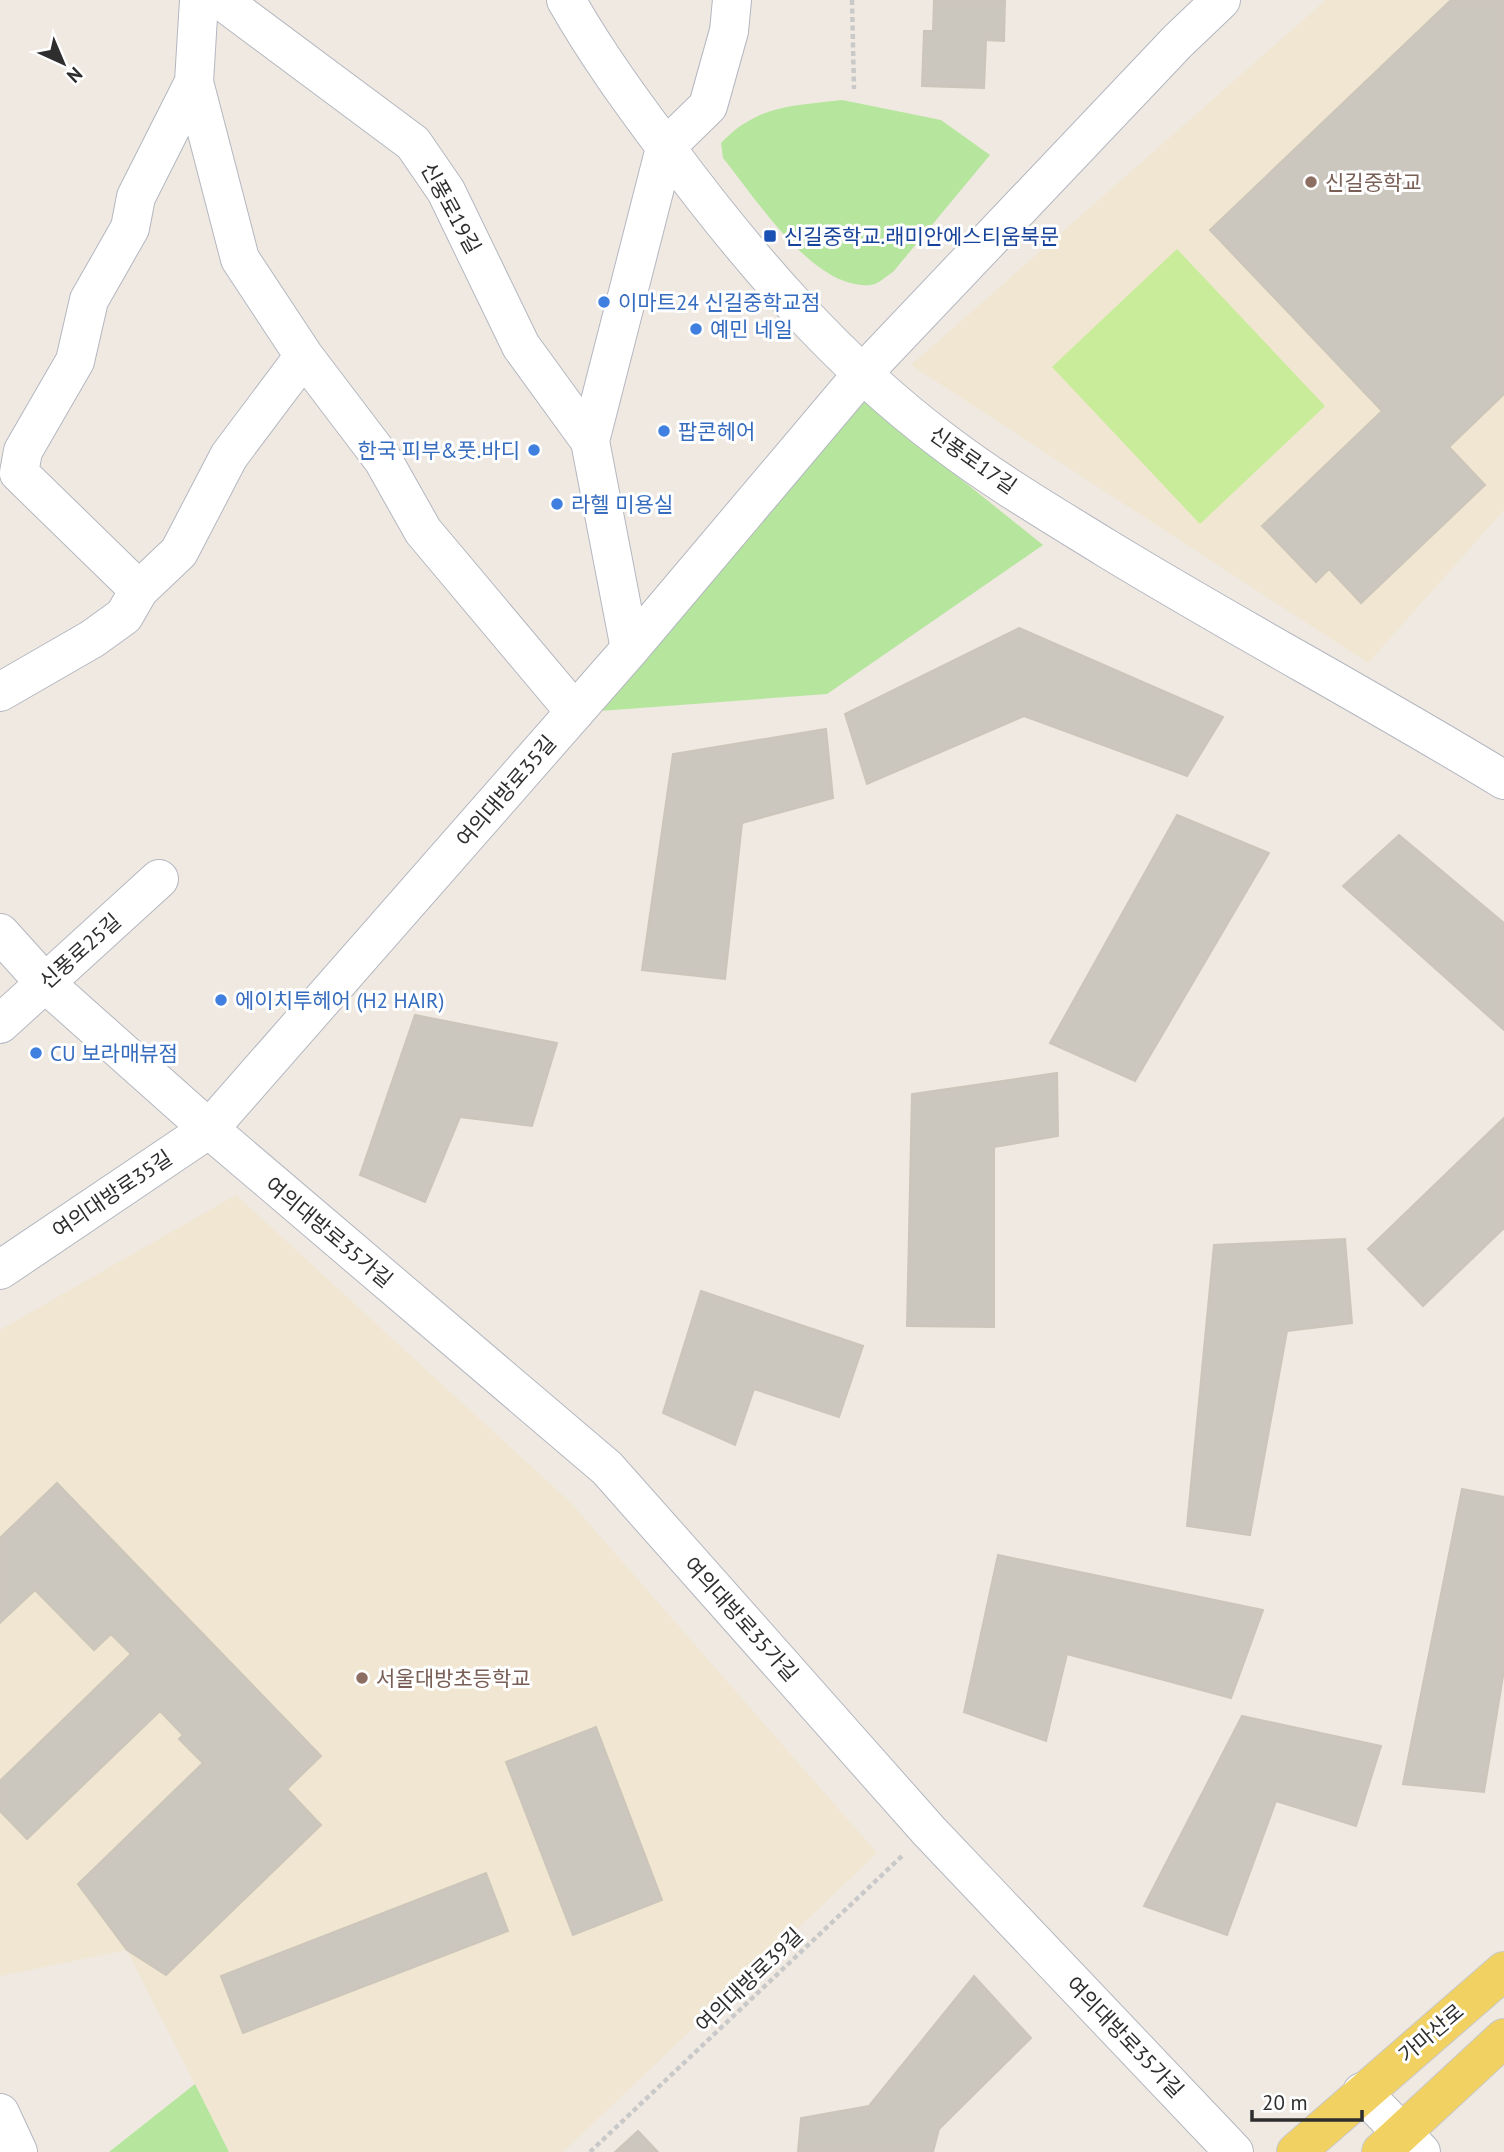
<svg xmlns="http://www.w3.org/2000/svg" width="1504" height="2152" font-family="'PT Sans','Noto Sans KR',sans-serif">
<rect width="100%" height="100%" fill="#efe9e1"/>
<path fill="#f0e6d1" d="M 1326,0 L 1504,0 L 1504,510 L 1368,663 L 911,365 Z
M 236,1195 L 571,1503 L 877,1853 L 563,2152 L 229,2152 L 127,1950 L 0,1976 L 0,1330 Z"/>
<path fill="#b6e59e" d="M 842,100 L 941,120 L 990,155 L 893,272 C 886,276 878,285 870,285 C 813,290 755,197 723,158 L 721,143 C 757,105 792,106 842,100 Z
M 861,399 L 1043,545 L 827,694 L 600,711 Z
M 195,2084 L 229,2152 L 109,2152 Z"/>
<path fill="#c9ec9a" d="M 1177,249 L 1325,406 L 1200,524 L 1052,367 Z"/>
<path fill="#cbc7bf" stroke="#cbc5ba" stroke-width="2" d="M 934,0 L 1005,0 L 1004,41 L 986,40 L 984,88 L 922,86 L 924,31 L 933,31 Z
M 1451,0 L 1504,0 L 1504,394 L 1449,447 L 1485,485 L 1361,603 L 1329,569 L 1316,582 L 1262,526 L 1382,411 L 1210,230 Z
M 1019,628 L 1223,717 L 1187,776 L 1024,716 L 867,784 L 845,714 Z
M 826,729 L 833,798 L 742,823 L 725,979 L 642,970 L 673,754 Z
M 1177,815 L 1269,853 L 1135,1081 L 1050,1043 Z
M 1399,835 L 1504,923 L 1504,1030 L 1343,886 Z
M 415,1015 L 557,1043 L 532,1126 L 460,1117 L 425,1202 L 360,1175 Z
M 1057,1073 L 1058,1136 L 994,1147 L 994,1327 L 907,1326 L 912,1094 Z
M 1504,1118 L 1504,1228 L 1423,1306 L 1368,1249 Z
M 1345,1239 L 1352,1323 L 1287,1331 L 1250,1535 L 1187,1526 L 1214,1245 Z
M 701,1291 L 863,1346 L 839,1417 L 754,1389 L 735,1445 L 663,1413 Z
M 57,1483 L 321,1756 L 287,1789 L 321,1825 L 166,1975 L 127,1950 L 78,1884 L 203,1763 L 179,1739 L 183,1735 L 160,1711 L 27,1839 L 0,1811 L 0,1781 L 131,1654 L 111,1634 L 94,1650 L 35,1590 L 0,1623 L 0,1538 Z
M 1462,1489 L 1504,1497 L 1504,1670 L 1484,1792 L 1403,1784 Z
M 998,1555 L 1263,1610 L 1231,1698 L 1067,1654 L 1046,1741 L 964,1712 Z
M 1242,1716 L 1381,1746 L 1356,1826 L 1276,1801 L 1227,1935 L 1144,1906 Z
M 596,1727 L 662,1900 L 573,1935 L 506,1762 Z
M 486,1873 L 508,1931 L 243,2033 L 221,1976 Z
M 974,1976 L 1031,2038 L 939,2129 L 933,2152 L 798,2152 L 801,2118 L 869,2106 Z
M 638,2131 L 658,2152 L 615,2152 Z"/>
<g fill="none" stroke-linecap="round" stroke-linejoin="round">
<defs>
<path id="minor" d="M 221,0 L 413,143 L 446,191 L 521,346 L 590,441
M 566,0 C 596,53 631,101 667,149 C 747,257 837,362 944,442 C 995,481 1051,514 1106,548 C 1237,628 1373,700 1504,780
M 194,82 L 240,259 L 304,356 L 383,460 L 423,531 L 575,712
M 139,590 L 19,473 L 23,451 L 75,361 L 89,300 L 130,228 L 136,197 L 194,82 L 199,0
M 630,649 L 590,441 L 665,148 L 708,106 L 729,31 L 732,0
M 0,692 L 92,639 L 124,616 L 139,590 L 179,552 L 229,456 L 304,356
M 0,933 L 45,983 L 209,1129 L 607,1468 L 929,1831 L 1234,2152
M 0,1024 L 159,879
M 0,1270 L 209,1129 L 630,649 L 863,373 L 1178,41 L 1221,0
M 1362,2092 L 1421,2152
M 0,2113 L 18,2152"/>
<path id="major" d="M 1296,2152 L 1504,1971
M 1381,2152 L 1504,2038"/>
</defs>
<use href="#minor" stroke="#b4b7c1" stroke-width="40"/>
<use href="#major" stroke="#c9c9c9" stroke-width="40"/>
<path stroke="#c9c9c9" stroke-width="4.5" stroke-dasharray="5 3.5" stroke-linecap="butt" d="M 852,0 L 854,89
M 590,2152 L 902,1856"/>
<use href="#minor" stroke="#fff" stroke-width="38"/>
<use href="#major" stroke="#f2d163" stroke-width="38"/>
</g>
<g fill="#8d6e63" stroke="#fff" stroke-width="2.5">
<circle cx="1311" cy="182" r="7"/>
<circle cx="362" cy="1678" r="7"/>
</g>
<rect fill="#1a4fb4" stroke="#fff" stroke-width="2.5" x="763" y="229" width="14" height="14" rx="3.5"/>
<g fill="#3f7fe0" stroke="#fff" stroke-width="2.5">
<circle cx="604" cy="302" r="7"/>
<circle cx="696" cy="329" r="7"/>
<circle cx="664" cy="431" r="7"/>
<circle cx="534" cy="450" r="7"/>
<circle cx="557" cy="504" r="7"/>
<circle cx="221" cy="1000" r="7"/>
<circle cx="36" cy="1053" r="7"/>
</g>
<g text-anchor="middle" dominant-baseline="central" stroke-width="6" stroke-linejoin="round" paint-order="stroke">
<g font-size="21" fill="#785e54" stroke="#fff" text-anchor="start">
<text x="1325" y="182">신길중학교</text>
<text x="376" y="1678">서울대방초등학교</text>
</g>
<g font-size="21" fill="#2e2e2e" stroke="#fff">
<text transform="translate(451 208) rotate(61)">신풍로19길</text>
<text transform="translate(973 460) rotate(35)">신풍로17길</text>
<text transform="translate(506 791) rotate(-49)">여의대방로35길</text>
<text transform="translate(80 951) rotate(-42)">신풍로25길</text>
<text transform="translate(112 1194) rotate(-34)">여의대방로35길</text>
<text transform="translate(329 1232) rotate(40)">여의대방로35가길</text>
<text transform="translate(741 1619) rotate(48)">여의대방로35가길</text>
<text transform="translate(749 1980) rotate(-44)">여의대방로39길</text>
<text transform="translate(1431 2033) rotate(-40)">가마산로</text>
<text transform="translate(1125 2037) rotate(46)">여의대방로35가길</text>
</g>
<g font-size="21" fill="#164399" stroke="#fff" text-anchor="start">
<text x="784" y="236">신길중학교.래미안에스티움북문</text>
</g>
<g font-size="21" fill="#366cbe" stroke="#fff" text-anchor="start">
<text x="618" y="302">이마트24 신길중학교점</text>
<text x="710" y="329">예민 네일</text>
<text x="678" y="431">팝콘헤어</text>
<text x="520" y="450" text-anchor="end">한국 피부&amp;풋.바디</text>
<text x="571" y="504">라헬 미용실</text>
<text x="235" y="1000">에이치투헤어 (H2 HAIR)</text>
<text x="50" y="1053">CU 보라매뷰점</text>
</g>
</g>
<g transform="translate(63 63) rotate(136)" stroke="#ffffff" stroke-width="5" paint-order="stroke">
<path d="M0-5L12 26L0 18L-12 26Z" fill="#2e2e2e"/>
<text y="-10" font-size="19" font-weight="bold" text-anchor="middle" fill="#2e2e2e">N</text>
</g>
<path d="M1252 2110v10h110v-10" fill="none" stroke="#2e2e2e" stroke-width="3.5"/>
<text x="1262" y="2110" font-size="21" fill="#2e2e2e" stroke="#ffffff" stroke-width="5" paint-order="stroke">20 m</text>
</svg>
